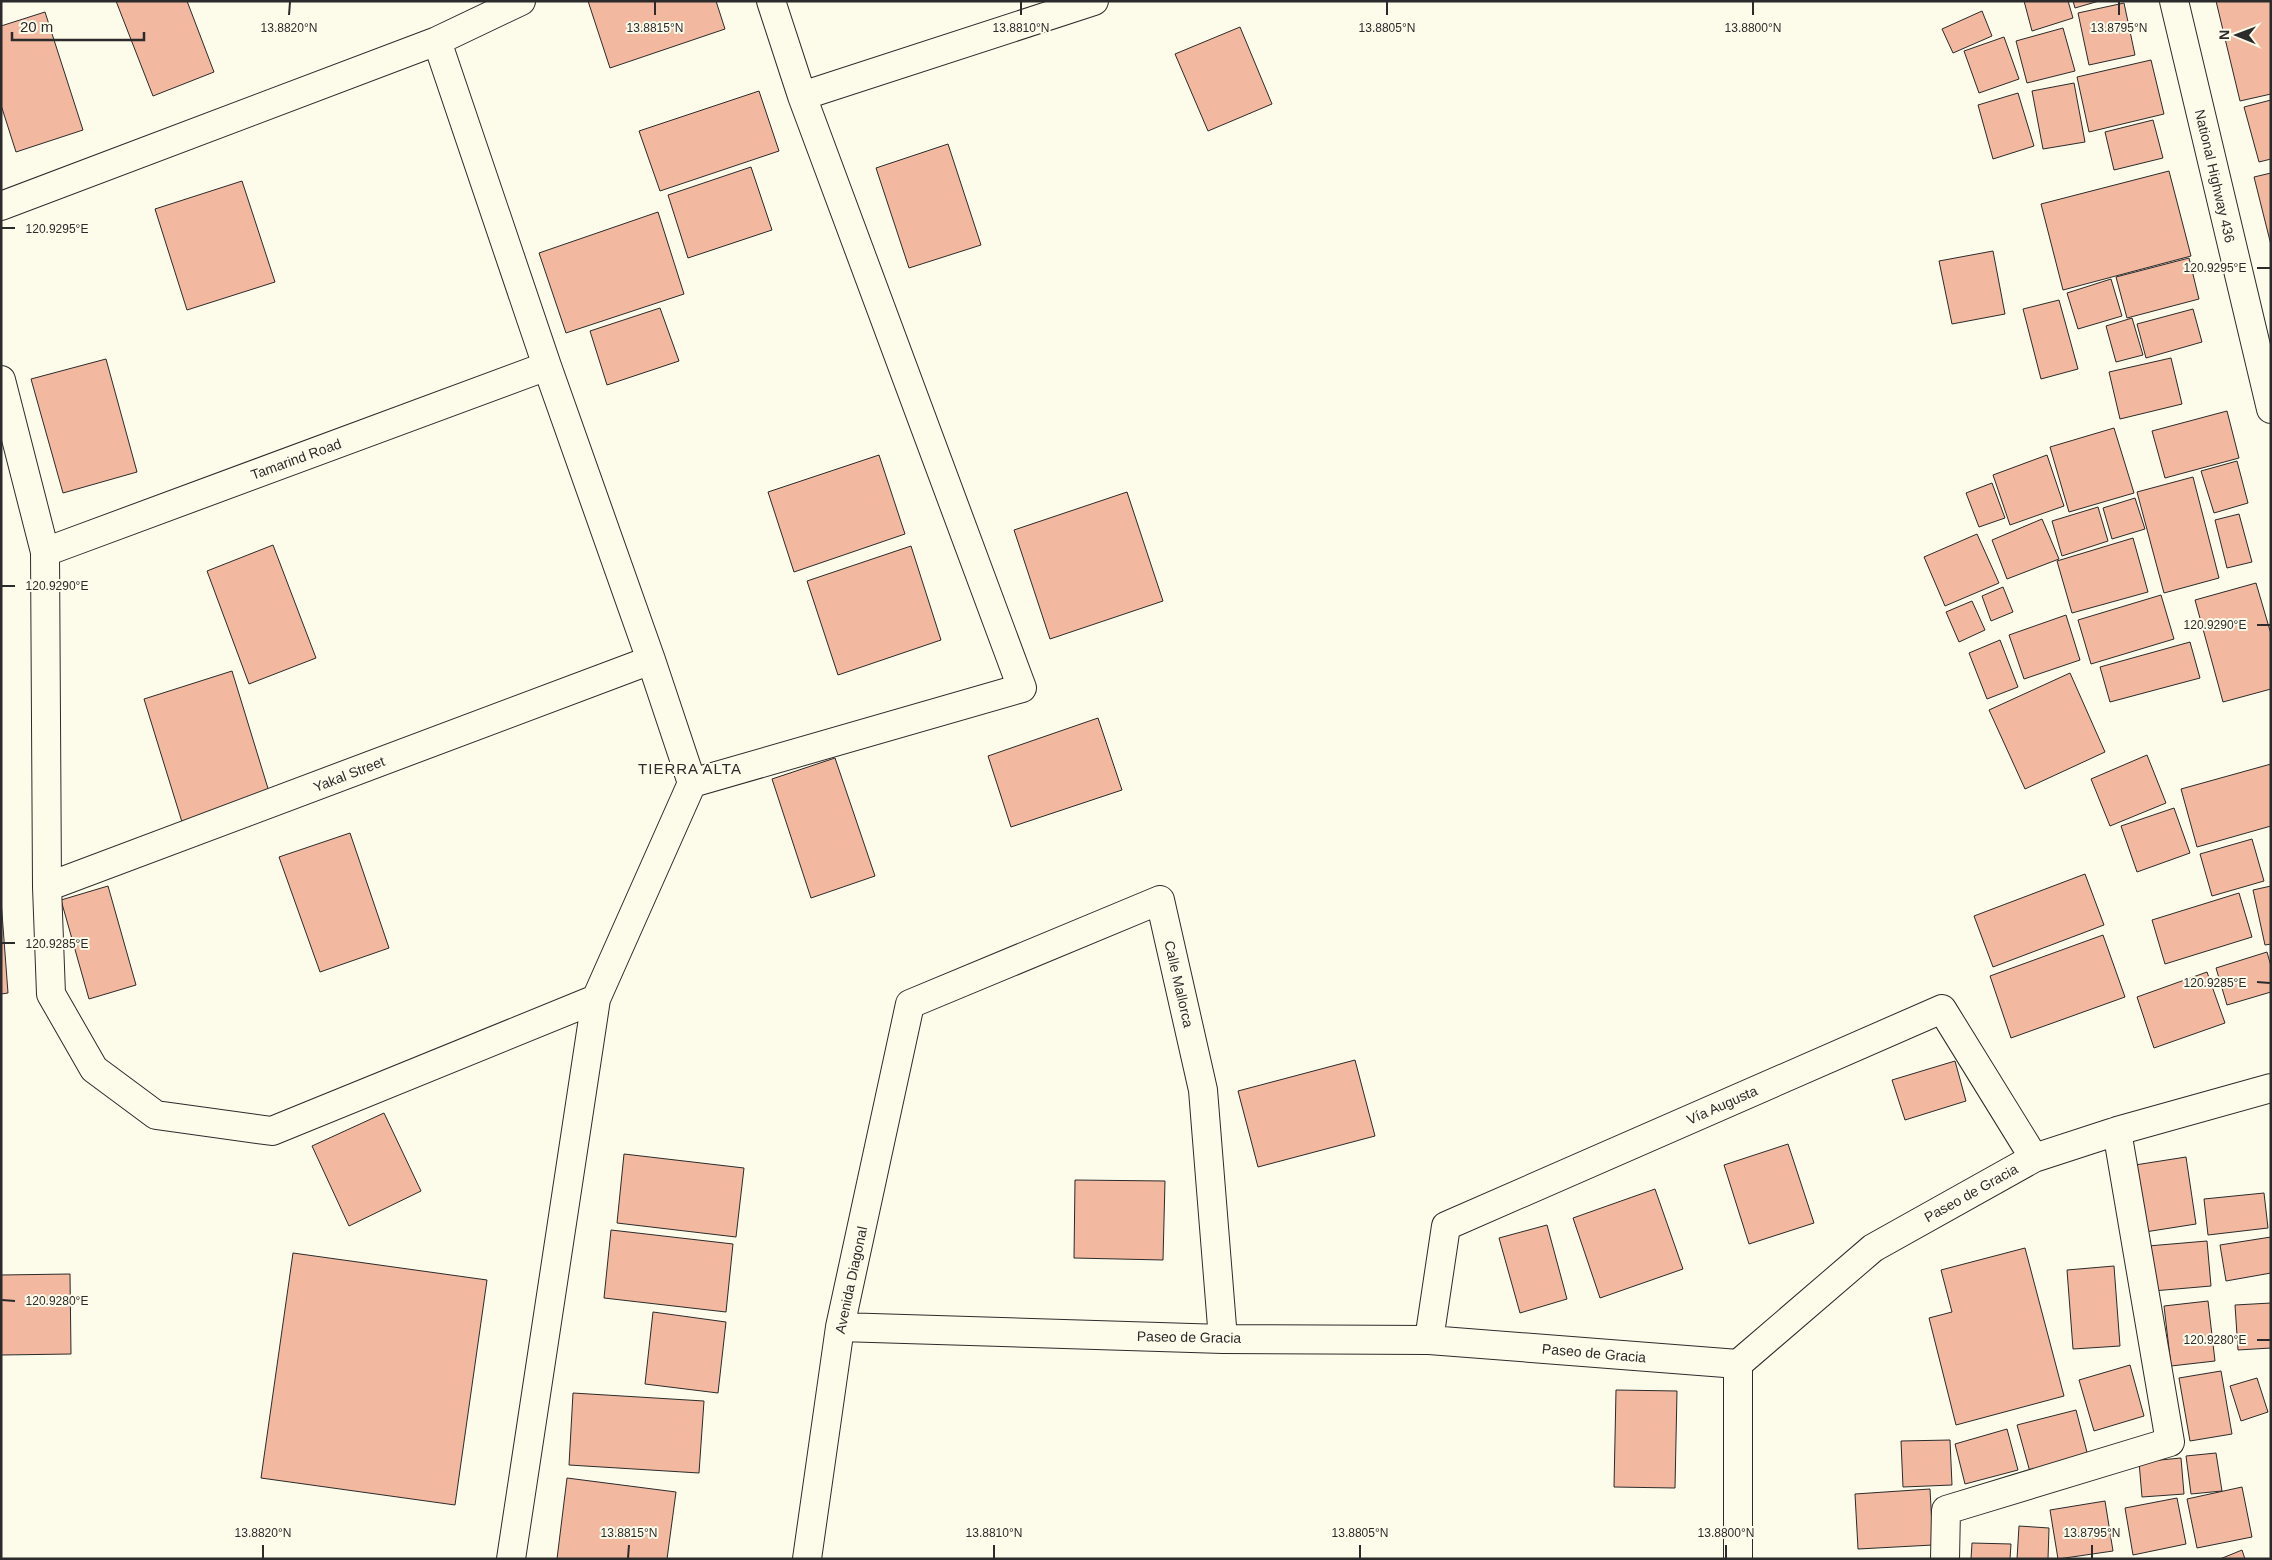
<svg xmlns="http://www.w3.org/2000/svg" width="2272" height="1560" font-family="Helvetica,sans-serif">
<rect width="100%" height="100%" fill="#fdfbea"/>
<path fill="#f2b8a0" stroke="#2b2b2b" d="M 116,1 L 187,1 L 214,72 L 153,96 Z
M 588,1 L 716,1 L 725,29 L 610,68 Z
M 2024,1 L 2068,1 L 2073,18 L 2032,31 Z
M 2073,1 L 2099,1 L 2075,8 Z
M 2216,1 L 2271,1 L 2271,94 L 2240,101 Z
M 2124,3 L 2135,55 L 2089,65 L 2078,13 Z
M 1982,11 L 1992,36 L 1953,53 L 1942,29 Z
M 45,12 L 83,130 L 16,152 L 1,105 L 1,26 Z
M 1240,27 L 1272,104 L 1208,131 L 1175,54 Z
M 2063,28 L 2075,71 L 2027,83 L 2016,41 Z
M 2004,37 L 2019,79 L 1979,93 L 1964,51 Z
M 2151,60 L 2164,114 L 2089,132 L 2077,77 Z
M 2074,83 L 2085,142 L 2043,149 L 2032,91 Z
M 759,91 L 779,151 L 660,191 L 639,131 Z
M 2018,93 L 2034,146 L 1993,159 L 1978,105 Z
M 2271,100 L 2271,159 L 2259,162 L 2244,107 Z
M 2153,120 L 2163,158 L 2114,170 L 2105,132 Z
M 948,144 L 981,245 L 909,268 L 876,168 Z
M 751,167 L 772,230 L 688,258 L 668,195 Z
M 2169,171 L 2191,256 L 2063,290 L 2041,204 Z
M 2271,173 L 2271,245 L 2254,177 Z
M 242,181 L 275,282 L 187,310 L 155,209 Z
M 658,212 L 684,294 L 566,333 L 539,253 Z
M 1993,251 L 2005,314 L 1952,324 L 1939,261 Z
M 2189,258 L 2199,299 L 2127,318 L 2116,277 Z
M 2111,279 L 2122,316 L 2078,329 L 2067,293 Z
M 2059,300 L 2078,369 L 2041,379 L 2023,309 Z
M 660,308 L 679,361 L 607,385 L 590,331 Z
M 2193,309 L 2202,342 L 2146,358 L 2137,324 Z
M 2132,318 L 2143,355 L 2116,362 L 2106,326 Z
M 2171,358 L 2182,404 L 2120,419 L 2109,372 Z
M 106,359 L 137,472 L 63,493 L 31,379 Z
M 2227,411 L 2239,458 L 2165,478 L 2152,431 Z
M 2114,428 L 2134,493 L 2069,512 L 2050,447 Z
M 879,455 L 905,534 L 794,572 L 768,492 Z
M 2047,455 L 2064,506 L 2010,525 L 1993,475 Z
M 2237,461 L 2248,503 L 2214,513 L 2201,471 Z
M 2193,477 L 2219,578 L 2164,593 L 2137,492 Z
M 1992,483 L 2005,518 L 1979,527 L 1966,493 Z
M 1127,492 L 1163,601 L 1050,639 L 1014,530 Z
M 2135,498 L 2145,529 L 2112,539 L 2103,508 Z
M 2098,507 L 2108,541 L 2062,556 L 2052,521 Z
M 2239,514 L 2252,562 L 2227,568 L 2215,520 Z
M 2042,519 L 2059,559 L 2007,579 L 1992,540 Z
M 1977,534 L 1999,583 L 1945,606 L 1924,557 Z
M 2133,538 L 2148,592 L 2072,613 L 2057,561 Z
M 273,545 L 316,658 L 249,684 L 207,571 Z
M 911,546 L 941,640 L 838,675 L 807,581 Z
M 2256,583 L 2271,634 L 2271,689 L 2223,702 L 2195,600 Z
M 2003,587 L 2013,612 L 1991,621 L 1982,596 Z
M 2161,595 L 2174,639 L 2091,664 L 2078,620 Z
M 1972,601 L 1985,630 L 1959,642 L 1946,612 Z
M 2066,615 L 2080,660 L 2024,679 L 2009,635 Z
M 2000,640 L 2018,687 L 1987,699 L 1969,653 Z
M 2190,642 L 2200,678 L 2110,702 L 2100,667 Z
M 232,671 L 270,795 L 182,822 L 144,699 Z
M 2070,673 L 2105,752 L 2025,789 L 1989,710 Z
M 1098,718 L 1122,790 L 1011,827 L 988,756 Z
M 2147,755 L 2166,803 L 2110,826 L 2091,779 Z
M 835,758 L 875,876 L 811,898 L 772,779 Z
M 2271,764 L 2271,826 L 2197,847 L 2181,789 Z
M 2174,808 L 2190,853 L 2137,872 L 2121,826 Z
M 350,833 L 389,948 L 320,972 L 279,857 Z
M 2252,839 L 2264,881 L 2212,896 L 2200,854 Z
M 2085,874 L 2104,925 L 1993,967 L 1974,916 Z
M 108,886 L 136,985 L 89,999 L 61,900 Z
M 2271,886 L 2271,944 L 2265,945 L 2253,890 Z
M 2239,893 L 2252,937 L 2165,964 L 2152,920 Z
M 1,900 L 8,993 L 1,994 Z
M 2103,935 L 2125,997 L 2011,1038 L 1990,976 Z
M 2267,952 L 2271,966 L 2271,992 L 2227,1005 L 2216,968 Z
M 2207,972 L 2225,1023 L 2154,1048 L 2137,997 Z
M 1355,1060 L 1375,1136 L 1258,1167 L 1238,1091 Z
M 1955,1061 L 1966,1101 L 1905,1120 L 1892,1080 Z
M 384,1113 L 421,1191 L 349,1226 L 312,1146 Z
M 1788,1144 L 1814,1223 L 1749,1244 L 1724,1165 Z
M 624,1154 L 744,1168 L 736,1237 L 617,1223 Z
M 2186,1157 L 2196,1224 L 2145,1232 L 2135,1165 Z
M 1075,1180 L 1165,1181 L 1163,1260 L 1074,1258 Z
M 1655,1189 L 1683,1269 L 1600,1298 L 1573,1218 Z
M 2264,1193 L 2268,1228 L 2208,1235 L 2204,1199 Z
M 1547,1225 L 1567,1299 L 1520,1313 L 1499,1238 Z
M 611,1230 L 733,1244 L 726,1312 L 604,1298 Z
M 2271,1237 L 2271,1273 L 2226,1281 L 2220,1245 Z
M 2207,1241 L 2211,1286 L 2153,1291 L 2148,1246 Z
M 2025,1248 L 2064,1396 L 1956,1425 L 1929,1318 L 1952,1312 L 1941,1270 Z
M 293,1253 L 487,1280 L 455,1505 L 261,1478 Z
M 2114,1266 L 2120,1346 L 2073,1349 L 2067,1270 Z
M 70,1274 L 71,1354 L 1,1355 L 1,1275 Z
M 2208,1301 L 2215,1361 L 2171,1366 L 2164,1306 Z
M 2271,1303 L 2271,1348 L 2238,1350 L 2235,1305 Z
M 653,1312 L 726,1322 L 718,1393 L 645,1384 Z
M 2130,1365 L 2144,1416 L 2094,1431 L 2079,1380 Z
M 2221,1371 L 2232,1434 L 2190,1441 L 2179,1378 Z
M 2257,1378 L 2268,1412 L 2241,1421 L 2230,1386 Z
M 1616,1390 L 1677,1391 L 1675,1488 L 1614,1487 Z
M 573,1393 L 704,1401 L 699,1473 L 569,1465 Z
M 2076,1410 L 2088,1456 L 2030,1472 L 2017,1425 Z
M 2007,1429 L 2018,1470 L 1965,1484 L 1955,1444 Z
M 1950,1440 L 1952,1485 L 1903,1487 L 1901,1441 Z
M 2216,1453 L 2222,1491 L 2191,1494 L 2186,1456 Z
M 2181,1458 L 2184,1494 L 2142,1497 L 2139,1462 Z
M 567,1478 L 676,1492 L 667,1559 L 557,1559 Z
M 2242,1487 L 2252,1537 L 2197,1548 L 2187,1499 Z
M 1930,1489 L 1933,1545 L 1858,1549 L 1855,1494 Z
M 2177,1498 L 2186,1544 L 2133,1555 L 2125,1508 Z
M 2105,1501 L 2113,1551 L 2058,1559 L 2050,1510 Z
M 2019,1526 L 2049,1528 L 2048,1559 L 2017,1559 Z
M 1972,1543 L 2011,1544 L 2010,1559 L 1971,1559 Z
M 2242,1550 L 2245,1559 L 2220,1559 Z"/>
<g fill="none" stroke-linecap="round" stroke-linejoin="round">
<defs>
<path id="minor" d="M 437,41 L 547,366 L 651,660 L 692,783 L 596,999 L 511,1559
M 802,96 L 1094,1
M 1,206 L 437,41 L 521,1
M 1,380 L 45,552 L 47,887 L 51,994 L 94,1069 L 156,1115 L 272,1131 L 596,999
M 45,552 L 547,366
M 692,783 L 1022,688 L 802,96 L 771,1
M 47,887 L 651,660
M 840,1327 L 1223,1339 L 1429,1340 L 1738,1364 L 1873,1248 L 2034,1158 L 2117,1131 L 2271,1088
M 1429,1340 L 1446,1226 L 1942,1009 L 2034,1158
M 1738,1364 L 1738,1559
M 807,1559 L 840,1327 L 910,1004 L 1160,900 L 1203,1090 L 1223,1339
M 1945,1559 L 1946,1510 L 2170,1442 L 2117,1131"/>
<path id="major" d="M 2174,1 L 2271,409"/>
</defs>
<use href="#minor" stroke="#2b2b2b" stroke-width="30"/>
<use href="#major" stroke="#2b2b2b" stroke-width="30"/>
<use href="#minor" stroke="#fdfbea" stroke-width="28"/>
<use href="#major" stroke="#fdfbea" stroke-width="28"/>
</g>
<path fill="none" stroke="#2b2b2b" stroke-width="2" d="M 289,15 L 290,2M 655,15 L 655,2M 1021,15 L 1021,2M 1387,15 L 1387,2M 1753,15 L 1753,2M 2119,15 L 2119,2M 2,228 L 15,228M 2257,268 L 2270,268M 2,586 L 15,586M 2257,625 L 2270,625M 2,943 L 15,943M 2257,982 L 2270,983M 2,1300 L 15,1301M 2257,1340 L 2270,1340M 263,1558 L 263,1545M 628,1558 L 629,1545M 994,1558 L 994,1545M 1360,1558 L 1360,1545M 1726,1558 L 1726,1545M 2092,1558 L 2092,1545"/>
<g text-anchor="middle" dominant-baseline="central" stroke-width="4" stroke-linejoin="round" paint-order="stroke">
<g font-size="14" fill="#2b2b2b" stroke="#fdfbea">
<text transform="translate(2215 176) rotate(77)">National Highway 436</text>
<text transform="translate(296 459) rotate(-20)">Tamarind Road</text>
<text transform="translate(349 774) rotate(-21)">Yakal Street</text>
<text transform="translate(1179 984) rotate(77)">Calle Mallorca</text>
<text transform="translate(1722 1105) rotate(-24)">Vía Augusta</text>
<text transform="translate(1971 1193) rotate(-29)">Paseo de Gracia</text>
<text transform="translate(851 1280) rotate(-78)">Avenida Diagonal</text>
<text transform="translate(1189 1337) rotate(1)">Paseo de Gracia</text>
<text transform="translate(1594 1353) rotate(5)">Paseo de Gracia</text>
</g>
<g font-size="15" letter-spacing="1" fill="#2b2b2b" stroke="#fdfbea">
<text x="690" y="768">TIERRA ALTA</text>
</g>
</g>
<g font-size="12" text-anchor="middle" fill="#2b2b2b" stroke="#fdfbea" stroke-width="4" stroke-linejoin="round" paint-order="stroke">
<text x="289" y="32">13.8820°N</text>
<text x="655" y="32">13.8815°N</text>
<text x="1021" y="32">13.8810°N</text>
<text x="1387" y="32">13.8805°N</text>
<text x="1753" y="32">13.8800°N</text>
<text x="2119" y="32">13.8795°N</text>
<text x="57" y="233">120.9295°E</text>
<text x="2215" y="272">120.9295°E</text>
<text x="57" y="590">120.9290°E</text>
<text x="2215" y="629">120.9290°E</text>
<text x="57" y="948">120.9285°E</text>
<text x="2215" y="987">120.9285°E</text>
<text x="57" y="1305">120.9280°E</text>
<text x="2215" y="1344">120.9280°E</text>
<text x="263" y="1537">13.8820°N</text>
<text x="629" y="1537">13.8815°N</text>
<text x="994" y="1537">13.8810°N</text>
<text x="1360" y="1537">13.8805°N</text>
<text x="1726" y="1537">13.8800°N</text>
<text x="2092" y="1537">13.8795°N</text>
</g>
<rect width="2272" height="1560" fill="none" stroke="#2b2b2b" stroke-width="5"/>
<g transform="translate(2237 35) rotate(271)" stroke="#fdfbea" stroke-width="4" paint-order="stroke">
<path d="M0-4L9 19L0 12L-9 19Z" fill="#2b2b2b"/>
<text y="-8" font-size="14" font-weight="bold" text-anchor="middle" fill="#2b2b2b">N</text>
</g>
<path d="M12 32v8h132v-8" fill="none" stroke="#2b2b2b" stroke-width="2.5"/>
<text x="20" y="32" font-size="15" fill="#2b2b2b" stroke="#fdfbea" stroke-width="4" paint-order="stroke">20 m</text>
</svg>
